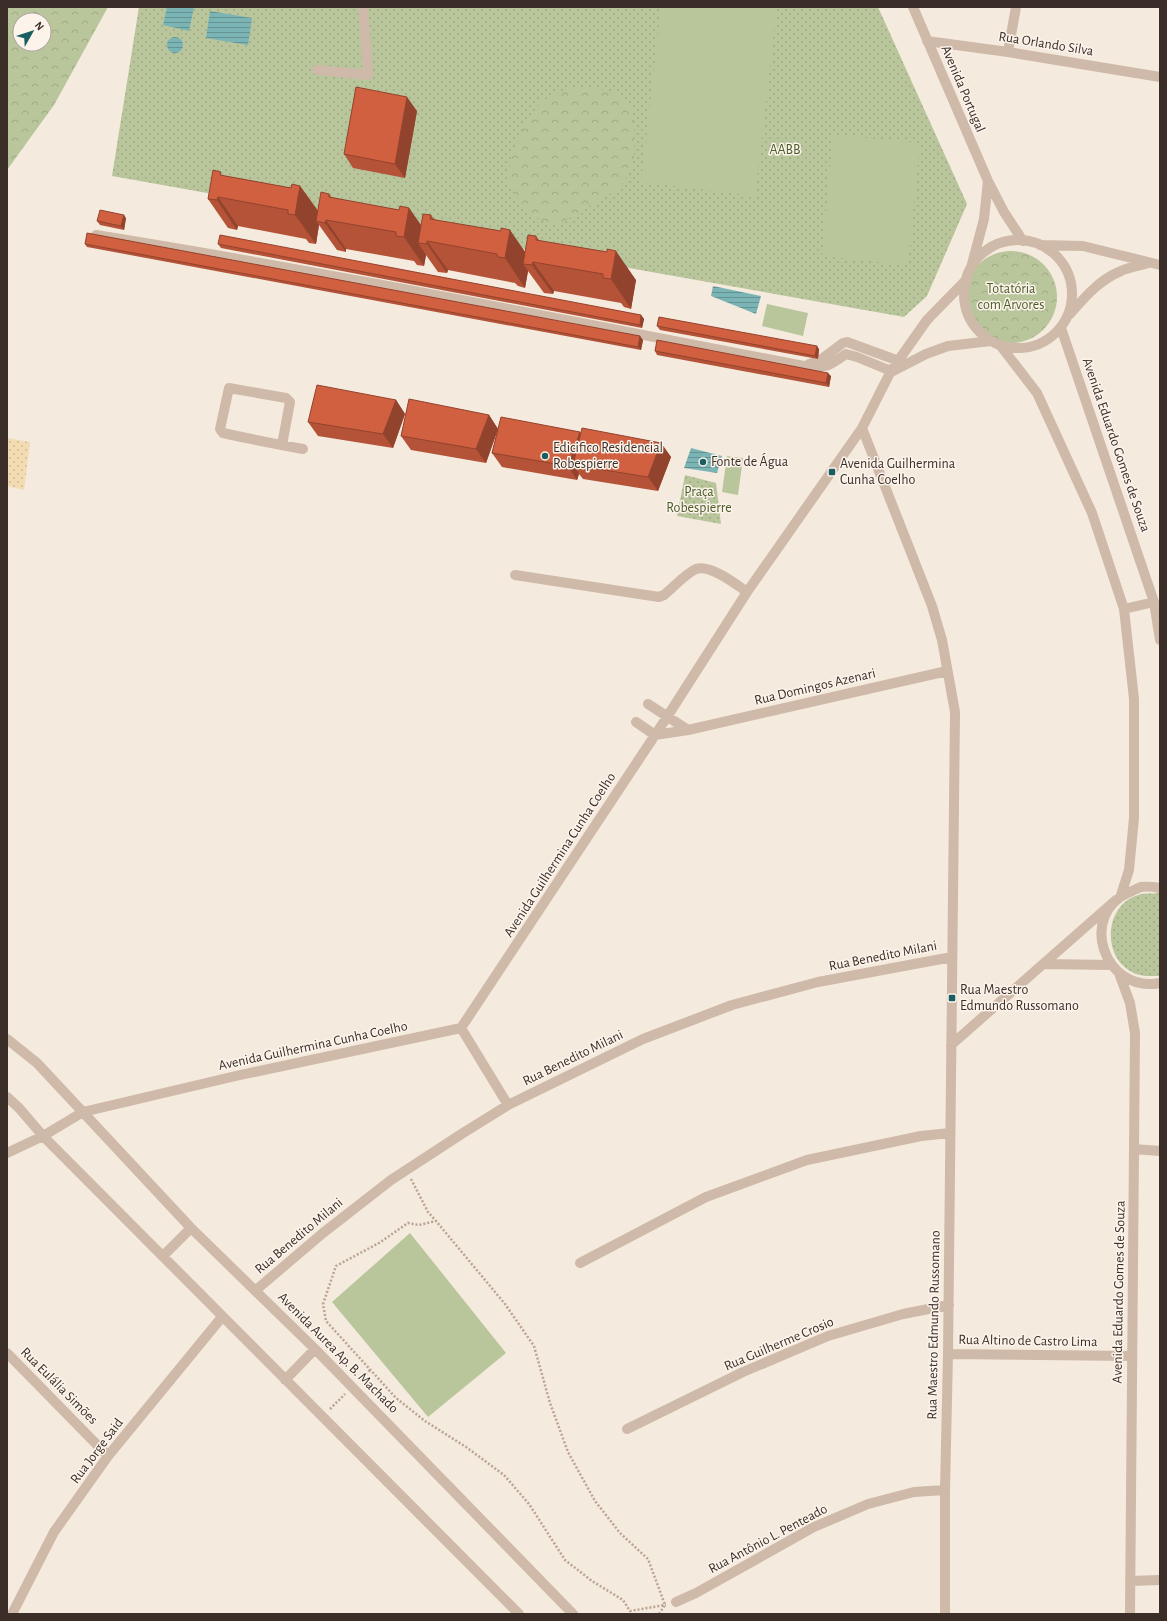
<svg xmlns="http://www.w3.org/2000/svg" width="1167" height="1621" font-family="'Alegreya Sans',sans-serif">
<defs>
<pattern id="grass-dots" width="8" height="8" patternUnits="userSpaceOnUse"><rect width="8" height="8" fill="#b9c69c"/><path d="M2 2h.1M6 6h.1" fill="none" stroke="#a0aa86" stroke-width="1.8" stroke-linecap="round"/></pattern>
<pattern id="forest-crowns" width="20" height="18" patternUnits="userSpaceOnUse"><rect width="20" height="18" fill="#b9c69c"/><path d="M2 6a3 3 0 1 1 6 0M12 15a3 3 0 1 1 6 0" fill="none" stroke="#a0aa86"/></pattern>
<pattern id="sand-dots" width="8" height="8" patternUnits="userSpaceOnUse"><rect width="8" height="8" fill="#f3dbb2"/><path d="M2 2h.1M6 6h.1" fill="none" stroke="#d1bc99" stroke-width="1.8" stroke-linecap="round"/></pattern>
<pattern id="water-rules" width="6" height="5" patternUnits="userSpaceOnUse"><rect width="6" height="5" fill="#7ab4b5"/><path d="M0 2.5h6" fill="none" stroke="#659393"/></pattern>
</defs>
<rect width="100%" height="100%" fill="#f5eade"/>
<path fill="url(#grass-dots)" d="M 139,7 L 878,7 L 967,204 L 927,296 L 904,317 L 112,176 Z
M 685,475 L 716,483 L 721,524 L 677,516 Z
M 1157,893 L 1160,894 L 1160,976 C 1150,976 1139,977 1130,971 C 1100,953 1106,901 1142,894 C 1147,893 1152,894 1157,893 Z"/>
<path fill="url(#forest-crowns)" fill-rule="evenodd" d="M 7,7 L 108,7 L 54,105 L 7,170 ZM 20,20 L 44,20 L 44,44 L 20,44 Z
M 573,87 L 607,90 L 626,99 L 634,116 L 634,159 L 629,173 L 621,187 L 563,222 L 548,225 L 529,212 L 517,201 L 507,179 L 513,152 L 525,124 L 541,101 Z
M965 297a46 46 0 1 1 92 0a46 46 0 1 1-92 0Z"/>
<path fill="url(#sand-dots)" d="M 7,438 L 30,442 L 24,490 L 7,486 Z"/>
<path fill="#b9c69c" d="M 661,7 L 777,7 L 755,196 L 641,182 Z
M 833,135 L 920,143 L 908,265 L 822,256 Z
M 767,304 L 808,313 L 803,336 L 762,326 Z
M 727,456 L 743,458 L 738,495 L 722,492 Z
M 410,1233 L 506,1353 L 428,1417 L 332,1302 Z"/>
<path fill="url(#water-rules)" d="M 167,7 L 194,7 L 189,31 L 163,25 Z
M 210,11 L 252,18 L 248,45 L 206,38 Z
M167 45a8 8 0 1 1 16 0a8 8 0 1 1-16 0Z
M 713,286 L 761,296 L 756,314 L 711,296 Z
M 691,448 L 722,456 L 717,473 L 684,468 Z"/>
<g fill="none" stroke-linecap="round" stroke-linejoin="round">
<path stroke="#bba392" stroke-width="2.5" stroke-dasharray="2 2" stroke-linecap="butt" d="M 411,1179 L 428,1212 L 436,1221
M 360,1380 L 371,1369
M 330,1409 L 345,1394
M 659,1614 L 665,1605 L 648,1559 L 620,1533 L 595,1501 L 568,1452 L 550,1403 L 534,1346 L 505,1304 L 436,1221 L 419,1225 L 408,1223 L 379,1243 L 336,1266 L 323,1304 L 326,1321 L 396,1398 L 425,1421 L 466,1447 L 504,1475 L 529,1504 L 565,1560 L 592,1581 L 623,1600 L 630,1611 L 665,1605 L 666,1605"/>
<path stroke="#cfb9a8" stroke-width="10" d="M 913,7 L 988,181 L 1004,212 L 1023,241
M 927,41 L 1008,52 L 1160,77
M 1008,52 L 1016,7
M 317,70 L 368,75 L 363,7
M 96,235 C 333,273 568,321 804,366 C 828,367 826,368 846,354 L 857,357 L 891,371
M964 294a54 54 0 1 1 108 0a54 54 0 1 1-108 0Z
M 1040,245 L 1083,246 L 1160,265
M 972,264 L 984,219 L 988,181
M 1070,314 C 1085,297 1099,280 1121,271 C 1130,267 1139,266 1148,263
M 1061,328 L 1154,602 L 1160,640
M 1000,345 L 1037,393 L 1092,513 L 1124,609 L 1134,699 L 1134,818 L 1129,870 L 1121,895
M 809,364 L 819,361 L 843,343 L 847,342 L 899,361
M 893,371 L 926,354 L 948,346 L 991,341
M 862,428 L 932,606 L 942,640 L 955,712 L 948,1354 L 945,1490 L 945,1614
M 282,445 L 290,402 L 286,398 L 229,388 L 220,429 L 223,433 C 250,439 276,444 303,449
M 515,575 L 659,597 L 664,595 C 674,587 685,574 696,569 C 710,564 736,584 747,592
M 1124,609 L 1154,602
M 648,704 L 688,730
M 636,722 L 655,735 L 688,730 L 947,671
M 1160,888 C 1154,887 1147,886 1141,887 C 1138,888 1134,890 1130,892 C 1077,914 1104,994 1160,983
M 1044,964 L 1111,965
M 1119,973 L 1130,1003 L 1135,1033 L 1130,1614
M 461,1028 L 508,1105
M 7,1039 L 37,1063 L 191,1228 L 315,1349 L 573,1614
M 951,1045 L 1116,900
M 7,1097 L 19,1108 L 43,1136 L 519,1614
M 1134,1149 L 1160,1151
M 7,1153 L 43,1136 L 83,1112 L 240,1075 L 461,1028 L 667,717 L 747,592 L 862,428 L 891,371 L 927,320 L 967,279
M 163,1256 L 191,1228
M 580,1263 L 706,1197 L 807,1160 L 921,1136 L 950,1133
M 256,1290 L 323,1233 L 391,1180 L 463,1133 L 508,1105 L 643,1039 L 732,1005 L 818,982 L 952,957
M 7,1353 L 108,1456
M 948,1354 L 1132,1356
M 285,1380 L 315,1349
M 627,1429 L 743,1372 L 828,1336 L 903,1314 L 949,1305
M 1130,1581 L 1160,1580
M 676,1602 L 696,1593 L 814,1527 L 868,1504 L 914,1492 L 945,1490
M 12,1614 L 54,1532 L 108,1456 L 222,1317"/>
</g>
<path fill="#b45337" d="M 417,111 L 405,178 L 353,168 L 344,154 Z
M 224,176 L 291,188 L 300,186 L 318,211 L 329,194 L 332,198 L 399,210 L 409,208 L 421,225 L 431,215 L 434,219 L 525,252 L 536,236 L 539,240 L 636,280 L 631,309 L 624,307 L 621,303 L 554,291 L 553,294 L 544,293 L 528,271 L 525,288 L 518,286 L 515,283 L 448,270 L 447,273 L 438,272 L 426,255 L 424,266 L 417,265 L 414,261 L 346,249 L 346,252 L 337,250 L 319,225 L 316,244 L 309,243 L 306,239 L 238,226 L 237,230 L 228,228 L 208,199 Z
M 126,218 L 124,230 L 100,225 L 97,221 Z
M 85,244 L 643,340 L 641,350 L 87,247 Z
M 218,244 L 641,315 L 644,319 L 642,328 L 221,248 Z
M 657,326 L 819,349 L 818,359 L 660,330 Z
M 655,351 L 831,376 L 829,387 L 657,355 Z
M 396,400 L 405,414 L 393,448 L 318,436 L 308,422 Z
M 489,415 L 498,429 L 581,433 L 661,443 L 671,457 L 658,491 L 583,479 L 579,474 L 577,480 L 502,467 L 492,453 L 498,429 L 486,463 L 411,450 L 401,436 Z"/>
<path fill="#92432d" d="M 407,97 L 417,111 L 405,178 L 395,164 Z
M 300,186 L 321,215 L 316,221 L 319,225 L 316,244 L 295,215 Z
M 218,197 L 238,226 L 237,230 L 217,200 Z
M 409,208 L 429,237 L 427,241 L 448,270 L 447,273 L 427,244 L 418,243 L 426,255 L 424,266 L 404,237 Z
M 124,215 L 126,218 L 124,230 L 121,226 Z
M 326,220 L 346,249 L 346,252 L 325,223 Z
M 510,230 L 530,259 L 523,264 L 528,271 L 525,288 L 505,258 Z
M 616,251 L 636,280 L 631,309 L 611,279 Z
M 533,262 L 554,291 L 553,294 L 532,265 Z
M 641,315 L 644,319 L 642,328 L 640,325 Z
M 640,336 L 643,340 L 641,350 L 638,347 Z
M 817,346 L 819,349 L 818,359 L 815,356 Z
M 828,373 L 831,376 L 829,387 L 826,383 Z
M 396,400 L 405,414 L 393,448 L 383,434 Z
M 489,415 L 498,429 L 486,463 L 476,449 Z
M 580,432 L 590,446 L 573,465 L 579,474 L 577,480 L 568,466 Z
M 661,443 L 671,457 L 658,491 L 648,477 Z"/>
<path fill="#d16040" stroke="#92432d" d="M 356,87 L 407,97 L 395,164 L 344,154 Z
M 213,170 L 221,172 L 220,175 L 291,188 L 292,184 L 300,186 L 295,215 L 288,214 L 288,210 L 218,197 L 217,200 L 208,199 Z
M 321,192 L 329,194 L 329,197 L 399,210 L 400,206 L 409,208 L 404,237 L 396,236 L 396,232 L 326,220 L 325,223 L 316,221 Z
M 100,210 L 124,215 L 121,226 L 97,221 Z
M 423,214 L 431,215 L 430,219 L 501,231 L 501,228 L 510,230 L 505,258 L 498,257 L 497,254 L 427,241 L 427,244 L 418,243 Z
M 87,233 L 640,336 L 638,347 L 85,244 Z
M 220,235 L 641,315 L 640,325 L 218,244 Z
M 528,235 L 536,236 L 536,240 L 607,252 L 607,249 L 616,251 L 611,279 L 603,278 L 603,274 L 533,262 L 532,265 L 523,264 Z
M 659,317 L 817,346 L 815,356 L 657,326 Z
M 657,340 L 828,373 L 826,383 L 655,351 Z
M 317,385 L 396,400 L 383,434 L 308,422 Z
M 409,399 L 489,415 L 476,449 L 401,436 Z
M 501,417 L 580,432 L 568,466 L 492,453 Z
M 582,428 L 661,443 L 648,477 L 573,465 Z"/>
<g fill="#1a5e61" stroke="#fcf4eb" stroke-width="1.5">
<circle cx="545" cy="456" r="4"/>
<circle cx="703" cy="462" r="4"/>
<rect x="828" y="468" width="8" height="8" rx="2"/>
<rect x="948" y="994" width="8" height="8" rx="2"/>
</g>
<g text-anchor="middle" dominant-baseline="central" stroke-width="3" stroke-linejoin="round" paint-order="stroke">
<g font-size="14" fill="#3b2e29" stroke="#fcf4eb">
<text transform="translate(1046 44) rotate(9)">Rua Orlando Silva</text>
<text transform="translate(963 89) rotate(67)">Avenida Portugal</text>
<text transform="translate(1116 445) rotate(71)">Avenida Eduardo Gomes de Souza</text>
<text transform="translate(815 687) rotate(-13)">Rua Domingos Azenari</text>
<text transform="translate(560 855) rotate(-57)">Avenida Guilhermina Cunha Coelho</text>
<text transform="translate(883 956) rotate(-11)">Rua Benedito Milani</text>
<text transform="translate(313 1046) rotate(-12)">Avenida Guilhermina Cunha Coelho</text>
<text transform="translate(573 1058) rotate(-26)">Rua Benedito Milani</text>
<text transform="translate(299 1236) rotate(-40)">Rua Benedito Milani</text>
<text transform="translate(1119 1292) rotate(-89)">Avenida Eduardo Gomes de Souza</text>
<text transform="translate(934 1325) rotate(-89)">Rua Maestro Edmundo Russomano</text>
<text transform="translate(1028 1341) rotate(1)">Rua Altino de Castro Lima</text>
<text transform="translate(779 1344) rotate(-23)">Rua Guilherme Crosio</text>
<text transform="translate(338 1353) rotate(45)">Avenida Aurea Ap. B. Machado</text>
<text transform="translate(59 1386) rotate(45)">Rua Eulália Simões</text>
<text transform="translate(97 1451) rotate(-53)">Rua Jorge Said</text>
<text transform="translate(768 1539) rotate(-28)">Rua Antônio L. Penteado</text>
</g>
<g font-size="14" fill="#4b5c2a" stroke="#fcf4eb">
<text x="785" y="150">AABB</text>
<text x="1011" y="289">Totatória<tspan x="1011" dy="16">com Arvores</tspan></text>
<text x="699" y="492">Praça<tspan x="699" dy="16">Robespierre</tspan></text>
</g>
<g font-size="14" fill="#3b2e29" stroke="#fcf4eb" text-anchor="start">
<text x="553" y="448">Edicifico Residencial<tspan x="553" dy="16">Robespierre</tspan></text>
<text x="711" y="462">Fonte de Água</text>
<text x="840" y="464">Avenida Guilhermina<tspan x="840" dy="16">Cunha Coelho</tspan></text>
<text x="960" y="990">Rua Maestro<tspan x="960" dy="16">Edmundo Russomano</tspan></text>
</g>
</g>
<rect width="1167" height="1621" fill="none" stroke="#3b2e29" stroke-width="16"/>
<g transform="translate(32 32) rotate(51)"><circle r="19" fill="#fcf4eb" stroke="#afa59d"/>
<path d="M0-3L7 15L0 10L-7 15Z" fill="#1a5e61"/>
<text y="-6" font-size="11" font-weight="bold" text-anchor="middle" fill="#3b2e29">N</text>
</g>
</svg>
